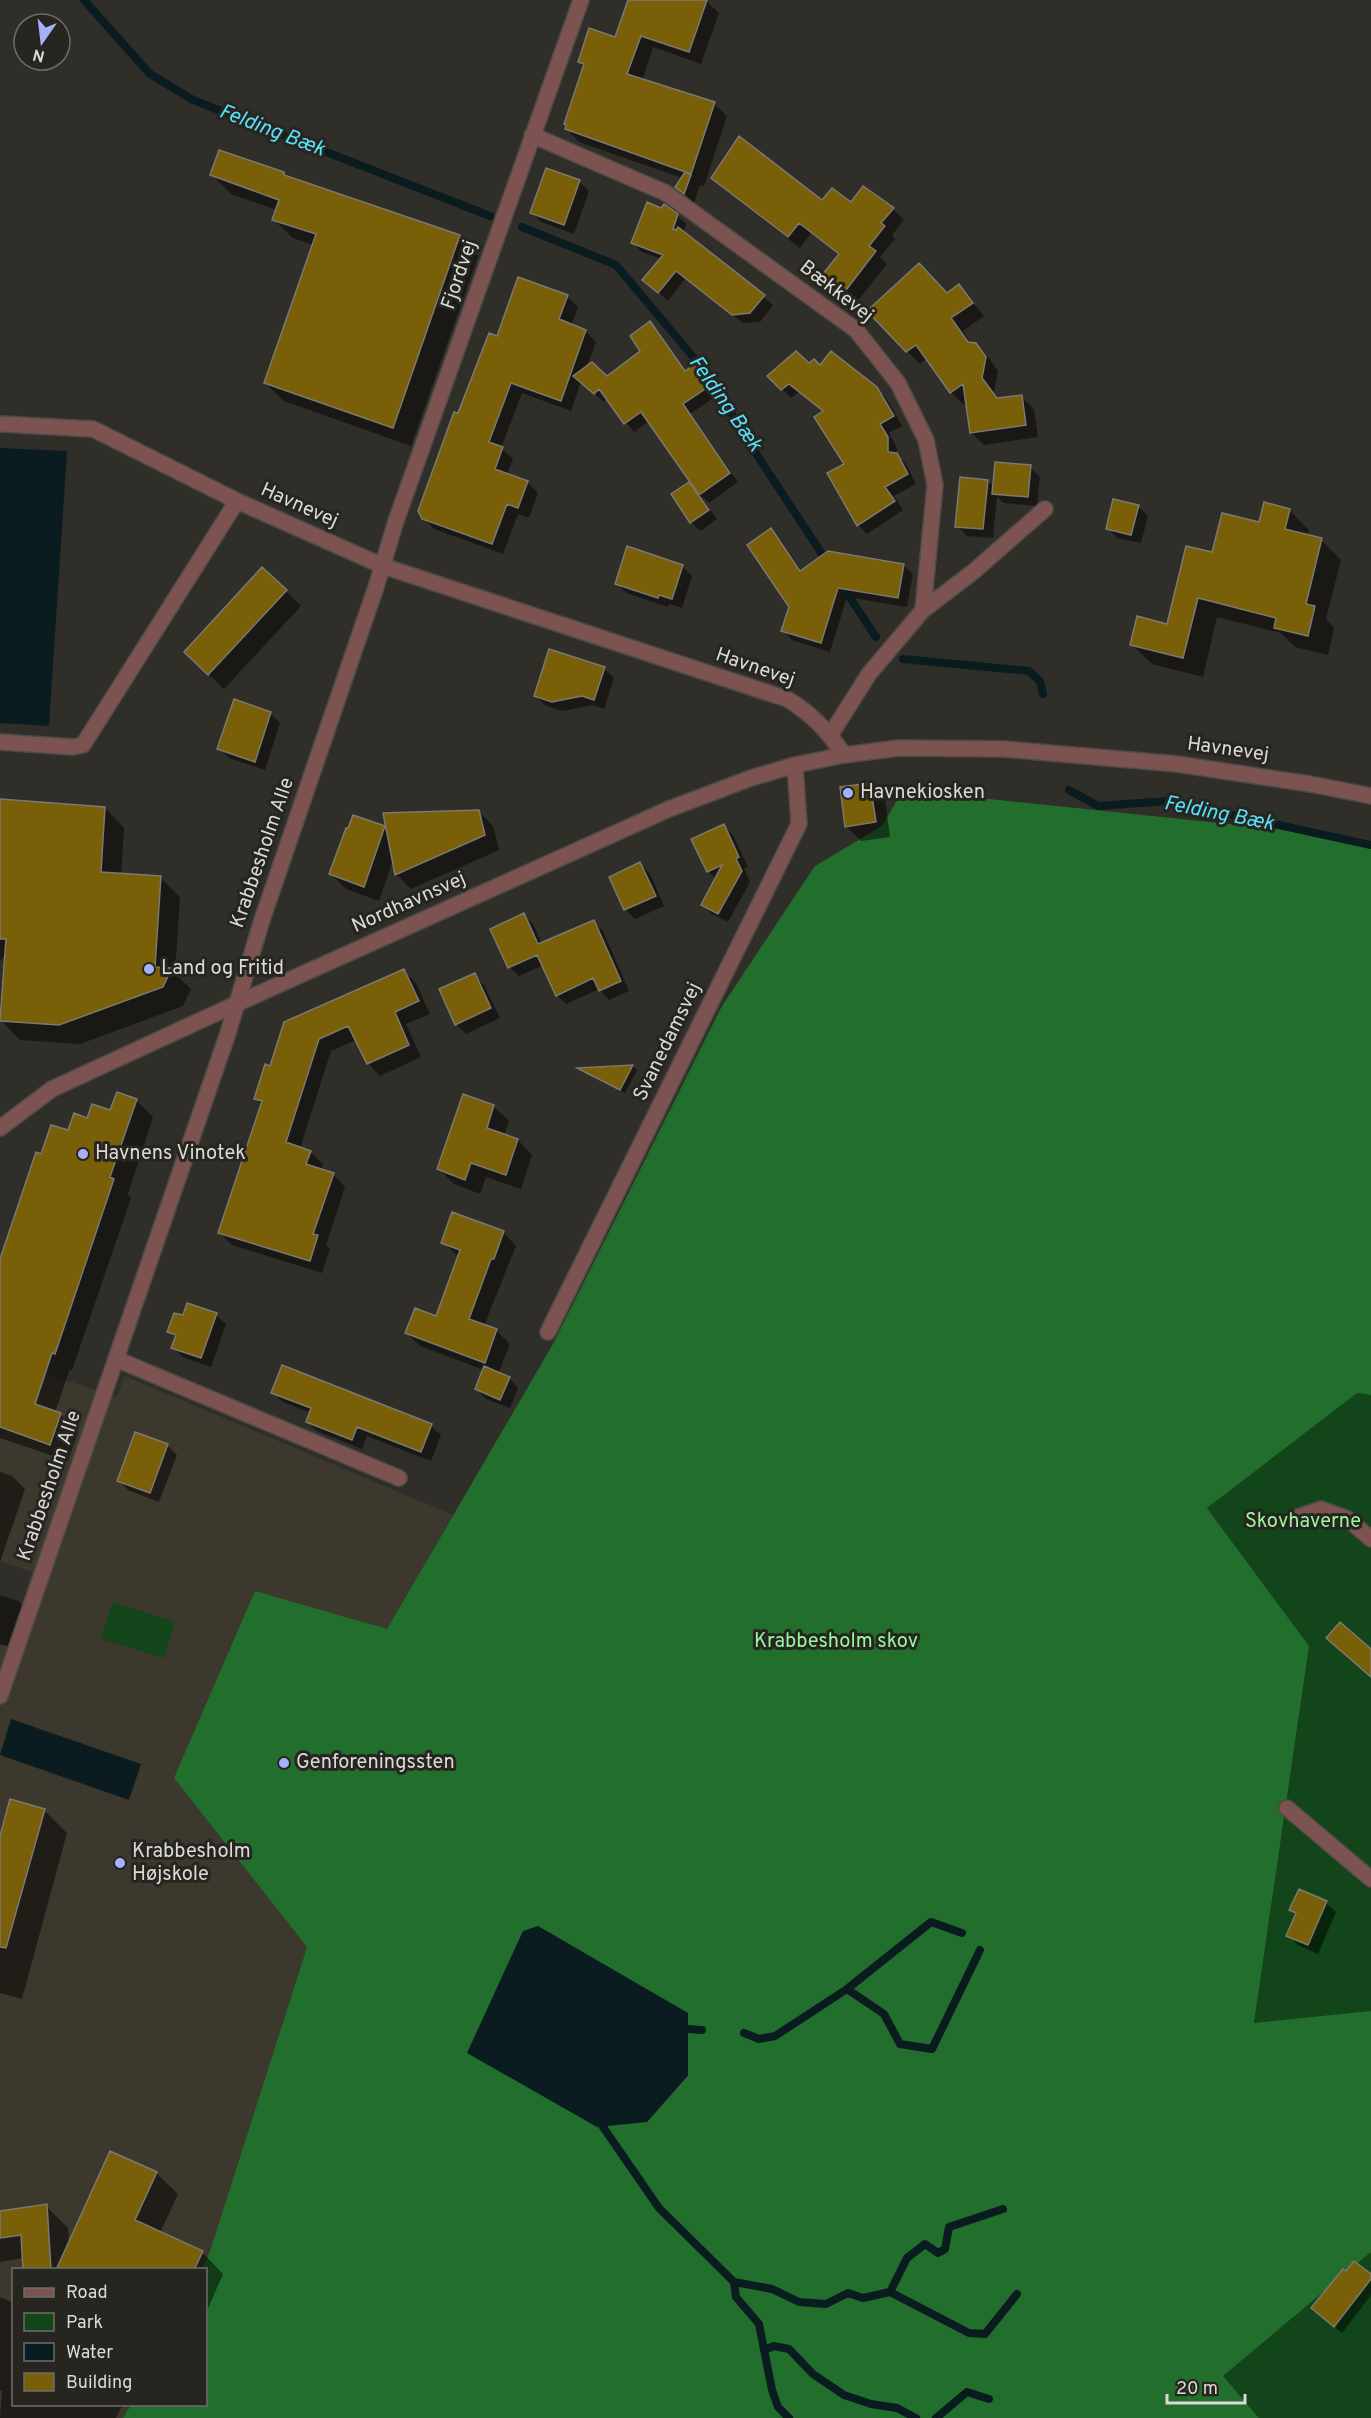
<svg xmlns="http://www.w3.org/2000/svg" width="1371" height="2418" font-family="Overpass,sans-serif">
<rect width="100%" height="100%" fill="#302e29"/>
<path fill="#3c382d" d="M 0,1358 L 117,1397 L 125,1376 L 453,1515 L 387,1630 L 174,1778 L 307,1947 L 210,2251 L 202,2269 L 14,2270 L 14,2404 L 131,2405 L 123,2418 L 0,2418 L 0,1645 L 9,1645 L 32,1572 L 0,1561 Z"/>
<path fill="#124519" d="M 1357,1393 L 1371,1395 L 1371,2011 L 1254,2024 L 1309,1646 L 1207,1507 Z
M 113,1602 L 175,1622 L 164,1658 L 101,1639 Z
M 1371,2252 L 1371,2418 L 1259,2418 L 1223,2376 Z"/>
<path fill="#226e2d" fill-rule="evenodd" d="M 903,790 L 1278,829 L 1371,844 L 1371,1395 L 1357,1393 L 1207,1508 L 1309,1646 L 1254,2023 L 1371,2011 L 1371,2252 L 1223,2376 L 1259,2418 L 123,2418 L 131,2405 L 206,2404 L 206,2270 L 202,2269 L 210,2251 L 307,1947 L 174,1778 L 255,1591 L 387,1629 L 553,1344 L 722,1006 L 815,866 L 882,826 ZM 688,2013 L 688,2076 L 647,2122 Z"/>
<path fill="#0a1c20" d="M 0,448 L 67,451 L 49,726 L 0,723 Z
M 11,1719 L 141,1764 L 129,1800 L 0,1755 Z
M 538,1926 L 688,2013 L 688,2075 L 647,2122 L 597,2127 L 467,2053 L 523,1931 Z"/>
<path fill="#0007" d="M 630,0 L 705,0 L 719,13 L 701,64 L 653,47 L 642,81 L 714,103 L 727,116 L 704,186 L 700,185 L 694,203 L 677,187 L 682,178 L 579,142 L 567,129 L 585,67 L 579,62 L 616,39 Z
M 284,173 L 288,178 L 459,237 L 478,256 L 411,446 L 284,401 L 265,383 L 313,245 L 293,238 L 274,220 L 277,210 L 231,194 L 212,175 Z
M 713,178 L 823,202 L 893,209 L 904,220 L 892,235 L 895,239 L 880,257 L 887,264 L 852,308 L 820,280 L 840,255 L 811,233 L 800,248 L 724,189 Z
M 579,181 L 589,191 L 574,234 L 541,222 L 531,212 Z
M 677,215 L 686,224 L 683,233 L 773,305 L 760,322 L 743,323 L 685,279 L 668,301 L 644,280 L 661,259 L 642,252 L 633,243 Z
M 959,286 L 984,316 L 963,331 L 971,344 L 976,345 L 989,358 L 998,371 L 994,392 L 999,399 L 1021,396 L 1034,409 L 1038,437 L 984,445 L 971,432 L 967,402 L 964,405 L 951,392 L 927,358 L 920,364 L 907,351 L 948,295 Z
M 567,296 L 578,307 L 571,326 L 585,331 L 596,342 L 586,368 L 606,378 L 642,351 L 650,323 L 659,332 L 686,371 L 696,365 L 717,391 L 711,396 L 713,398 L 690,414 L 738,482 L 709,503 L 702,496 L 701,497 L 717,519 L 701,531 L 691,522 L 688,483 L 697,490 L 649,421 L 634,432 L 607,398 L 604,402 L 581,382 L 571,411 L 522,393 L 501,448 L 513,459 L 507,475 L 527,482 L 538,493 L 529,518 L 518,514 L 503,554 L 434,529 L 423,518 L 459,415 L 498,338 Z
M 809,365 L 820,367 L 876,388 L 886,398 L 902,426 L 889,433 L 897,448 L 897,455 L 906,464 L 916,484 L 894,496 L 903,510 L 867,534 L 858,525 L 846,464 L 824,412 L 799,392 L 791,398 L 769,376 Z
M 1030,467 L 1040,477 L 1037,506 L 1003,503 L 997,496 L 993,538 L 967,536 L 957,526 L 987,481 L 994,487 Z
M 1138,506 L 1148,516 L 1141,543 L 1117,538 L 1108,528 Z
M 1289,510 L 1309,530 L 1308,536 L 1321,540 L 1341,560 L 1326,619 L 1334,628 L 1328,655 L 1295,647 L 1281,633 L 1217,617 L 1203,677 L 1152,664 L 1132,645 L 1168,626 L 1213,554 L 1260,524 Z
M 771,530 L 780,539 L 802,571 L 904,565 L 913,574 L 907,607 L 847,597 L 830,652 L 792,640 L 783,630 L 791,606 Z
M 682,566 L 692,576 L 682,608 L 669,604 L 668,607 L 626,593 L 617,583 Z
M 286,591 L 301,606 L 224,689 L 201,667 Z
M 604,668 L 614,678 L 604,709 L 592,705 L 563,711 L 546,706 L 536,696 Z
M 270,713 L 280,723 L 265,770 L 229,758 L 219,749 Z
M 870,784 L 885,799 L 890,837 L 861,841 L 846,826 Z
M 0,801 L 105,808 L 124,828 L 121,875 L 161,878 L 180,897 L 175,974 L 191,989 L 183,1006 L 80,1044 L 20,1040 L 1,1020 L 6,953 L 0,961 Z
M 478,811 L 493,826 L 499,850 L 411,889 L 396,874 L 393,860 L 379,901 L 346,889 L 331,874 L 354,816 L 385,827 L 388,831 Z
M 724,826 L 733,835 L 748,867 L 744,868 L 750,882 L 728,922 L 712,914 L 703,905 L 716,879 L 708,871 Z
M 640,864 L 650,874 L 664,906 L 635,919 L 625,909 L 611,877 Z
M 524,915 L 533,924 L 542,944 L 593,922 L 603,931 L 629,991 L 609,1000 L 599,989 L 566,1004 L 557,995 L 543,965 L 519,976 L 509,967 Z
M 404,971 L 416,983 L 430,1014 L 406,1024 L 421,1057 L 380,1076 L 368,1063 L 356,1040 L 331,1051 L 300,1148 L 310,1152 L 323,1164 L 321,1170 L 333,1174 L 345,1187 L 326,1245 L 330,1249 L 322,1273 L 232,1245 L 220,1233 L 262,1105 L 255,1098 L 271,1068 Z
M 475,975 L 484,985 L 500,1018 L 466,1034 L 456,1024 Z
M 633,1066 L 637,1070 L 625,1093 L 580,1069 Z
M 464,1096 L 494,1107 L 509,1121 L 504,1135 L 518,1140 L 532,1155 L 521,1189 L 486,1177 L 480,1194 L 454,1184 L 439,1169 Z
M 136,1100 L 153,1117 L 128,1194 L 131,1198 L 72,1370 L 70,1369 L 55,1412 L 60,1414 L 78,1432 L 68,1461 L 0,1438 L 0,1265 L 42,1156 L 69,1132 L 88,1119 Z
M 503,1232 L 516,1246 L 484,1326 L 496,1330 L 510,1344 L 498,1374 L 509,1378 L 518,1388 L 510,1408 L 486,1399 L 476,1389 L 484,1370 L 420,1346 L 407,1333 L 437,1318 L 459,1257 L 443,1242 Z
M 216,1315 L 226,1324 L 211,1367 L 183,1357 L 173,1348 L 176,1339 L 169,1331 L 183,1317 Z
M 273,1393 L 431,1426 L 441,1435 L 431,1461 L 367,1436 L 362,1449 L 317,1431 L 307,1422 L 311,1413 L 283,1402 Z
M 167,1445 L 177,1455 L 159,1502 L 128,1490 L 118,1480 Z
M 0,1472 L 12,1476 L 25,1489 L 0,1562 Z
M 0,1595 L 18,1601 L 28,1611 L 15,1649 L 0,1644 Z
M 44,1810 L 67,1833 L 22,1999 L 0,1993 L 0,1842 Z
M 1299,1891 L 1326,1903 L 1336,1912 L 1318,1954 L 1298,1945 L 1288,1935 L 1296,1916 L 1291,1910 Z
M 156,2173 L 178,2194 L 160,2233 L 202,2252 L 223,2274 L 206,2313 L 206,2270 L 25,2270 L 24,2258 L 0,2262 L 0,2212 L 46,2206 L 68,2228 L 69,2244 Z
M 1371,2276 L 1371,2295 L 1342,2333 L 1320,2315 Z
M 0,2297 L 14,2303 L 14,2404 L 123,2404 L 116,2418 L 0,2418 L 2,2391 L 0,2391 Z"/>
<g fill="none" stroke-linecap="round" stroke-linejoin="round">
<path stroke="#0a1c20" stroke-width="8" d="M 84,0 L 150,74 L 193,100 L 490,216
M 522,227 L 616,265 L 710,377 L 751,446 L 828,563
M 839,581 L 876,637
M 903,659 L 1029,671 L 1040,681 L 1043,694
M 1069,790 L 1098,806 L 1168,801 L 1371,845
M 847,1989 L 884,2014 L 900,2044 L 932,2049 L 980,1950
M 688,2029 L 702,2030
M 744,2033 L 759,2039 L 775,2036 L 847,1989 L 931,1922 L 962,1933
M 603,2127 L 659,2208 L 734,2282 L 736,2297 L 759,2324 L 772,2390 L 778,2407 L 789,2418
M 734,2282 L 772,2289 L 799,2302 L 826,2304 L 848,2293 L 863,2298 L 890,2292 L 969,2333 L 985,2334 L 1017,2294
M 890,2292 L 907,2258 L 925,2244 L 938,2253 L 945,2249 L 949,2227 L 1003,2209
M 764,2350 L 774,2346 L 789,2349 L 813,2374 L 844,2395 L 871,2404 L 897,2408 L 916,2418
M 936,2418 L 967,2392 L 989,2399"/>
</g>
<path fill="#785f08" stroke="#7c7973" stroke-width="1.5" d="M 628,0 L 707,0 L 689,52 L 641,36 L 627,74 L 715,102 L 691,174 L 565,129 L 566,125 L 564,124 L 584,64 L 578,62 L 589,28 L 615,37 Z
M 739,136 L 822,200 L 832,188 L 851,202 L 863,186 L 894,208 L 881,223 L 885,226 L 869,246 L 876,251 L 840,298 L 818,280 L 839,254 L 799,223 L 788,237 L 711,178 Z
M 219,150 L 284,172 L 284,175 L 460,235 L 393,428 L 264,383 L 316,234 L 272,220 L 279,200 L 210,175 Z
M 546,168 L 580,180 L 564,225 L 530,213 Z
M 685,172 L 691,175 L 684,194 L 675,187 Z
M 647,202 L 661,208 L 664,204 L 678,214 L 673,229 L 676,230 L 678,227 L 765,295 L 750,313 L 732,315 L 676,271 L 658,293 L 642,280 L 663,255 L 631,243 Z
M 919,263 L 947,293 L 959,284 L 973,303 L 951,318 L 968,342 L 976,343 L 986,357 L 982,378 L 997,398 L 1022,395 L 1026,425 L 970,433 L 963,384 L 950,393 L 916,345 L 906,352 L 867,311 Z
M 518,277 L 568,295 L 559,319 L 586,330 L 561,401 L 511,383 L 489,442 L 503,447 L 495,469 L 528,481 L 518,508 L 507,504 L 492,544 L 422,519 L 418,511 L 454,412 L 458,413 L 489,333 L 497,336 Z
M 650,321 L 685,371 L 696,363 L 710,382 L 703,386 L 705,389 L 683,404 L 730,473 L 699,495 L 641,412 L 624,424 L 599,389 L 594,394 L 573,376 L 592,362 L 607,376 L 640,351 L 630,336 Z
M 796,351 L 809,363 L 814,359 L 820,365 L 831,351 L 877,387 L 894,416 L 880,424 L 888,437 L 888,452 L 897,453 L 908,474 L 885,487 L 895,501 L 857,526 L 827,473 L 844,464 L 814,417 L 823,411 L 789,384 L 781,390 L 767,376 Z
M 995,462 L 1031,465 L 1028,497 L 992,494 Z
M 960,477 L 988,480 L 983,529 L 955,527 Z
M 689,482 L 709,510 L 690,523 L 671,494 Z
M 1113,499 L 1139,505 L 1131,535 L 1106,529 Z
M 1264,502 L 1290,509 L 1285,529 L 1322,538 L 1306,604 L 1315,606 L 1308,636 L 1274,628 L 1276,618 L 1198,598 L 1183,658 L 1130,645 L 1137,616 L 1167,624 L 1186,546 L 1212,552 L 1222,513 L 1259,522 Z
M 771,528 L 800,571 L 828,551 L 904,564 L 898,598 L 838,588 L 821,643 L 781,631 L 789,607 L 747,545 Z
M 627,546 L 683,565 L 672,599 L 659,595 L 658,598 L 615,584 Z
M 262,567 L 287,590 L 208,675 L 184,652 Z
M 549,649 L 605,667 L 594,700 L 582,696 L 552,702 L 534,696 Z
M 234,699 L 271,712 L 255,762 L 217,749 Z
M 870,783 L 876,822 L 845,827 L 840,787 Z
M 0,799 L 105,807 L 101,872 L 161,876 L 155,967 L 172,968 L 163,987 L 59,1025 L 0,1021 L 6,939 L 0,939 Z
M 479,810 L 485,835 L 395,875 L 383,813 Z
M 353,815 L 385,826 L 364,887 L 329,874 L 346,828 L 348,828 Z
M 724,824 L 739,857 L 736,859 L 742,871 L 718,914 L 701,905 L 722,865 L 707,872 L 691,839 Z
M 640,862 L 656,896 L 624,910 L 609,877 Z
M 524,913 L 538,944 L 594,920 L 621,981 L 599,991 L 593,978 L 556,996 L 537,955 L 508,968 L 490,929 Z
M 404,969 L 419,1001 L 395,1012 L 409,1045 L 367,1064 L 348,1026 L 319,1039 L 286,1142 L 311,1151 L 306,1164 L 334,1173 L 313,1234 L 318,1235 L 310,1261 L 218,1233 L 262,1101 L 254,1099 L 265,1064 L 270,1066 L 284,1022 Z
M 475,973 L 491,1008 L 455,1025 L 439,989 Z
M 633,1065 L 620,1090 L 577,1068 Z
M 117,1092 L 137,1099 L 110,1177 L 114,1179 L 55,1354 L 52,1353 L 35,1404 L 61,1413 L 50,1445 L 0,1427 L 0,1259 L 36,1152 L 41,1154 L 51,1125 L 68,1130 L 74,1113 L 87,1118 L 92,1104 L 110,1110 Z
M 463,1094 L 494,1105 L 487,1128 L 518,1139 L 506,1175 L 471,1163 L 465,1180 L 437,1169 Z
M 452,1212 L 504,1231 L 494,1259 L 491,1259 L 469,1319 L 497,1329 L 485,1363 L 405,1333 L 415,1308 L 436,1316 L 460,1250 L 441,1243 Z
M 187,1303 L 217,1313 L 201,1358 L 171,1348 L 176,1335 L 167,1332 L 174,1313 L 183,1315 Z
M 282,1365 L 432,1424 L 421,1452 L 357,1427 L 352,1440 L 306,1422 L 311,1408 L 271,1393 Z
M 484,1366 L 510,1377 L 500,1400 L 475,1389 Z
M 135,1432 L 168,1444 L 150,1493 L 117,1481 Z
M 1340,1622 L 1371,1649 L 1371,1677 L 1326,1638 Z
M 10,1799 L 45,1809 L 6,1948 L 0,1947 L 0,1836 Z
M 1299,1889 L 1327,1901 L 1308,1945 L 1286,1936 L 1296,1913 L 1289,1910 Z
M 110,2151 L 157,2172 L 135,2220 L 203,2251 L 194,2270 L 56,2270 Z
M 47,2204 L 51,2270 L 23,2270 L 21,2235 L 0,2238 L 0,2211 Z
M 1354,2261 L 1371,2274 L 1371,2279 L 1334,2327 L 1311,2308 L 1343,2269 L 1346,2271 Z"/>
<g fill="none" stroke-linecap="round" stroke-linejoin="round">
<defs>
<path id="minor" d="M 532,135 L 666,193 L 856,330 L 898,383 L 926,440 L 935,485 L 923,610 L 869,674 L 831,734
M 0,424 L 93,429 L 237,501 L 383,566 L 787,699 C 811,713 829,732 844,755
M 923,610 L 973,572 L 1045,509
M 0,742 L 73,747 L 83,745 L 237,501
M 0,1128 L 52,1089 L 236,1004 L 669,809 L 751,778 L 795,765 L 844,755 L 899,748 L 1004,749 L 1177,764 L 1310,784 L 1371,796
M 548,1332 L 799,824 L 795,765
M 116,1359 L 399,1478
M 1292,1519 L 1321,1509 L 1348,1519 L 1371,1539
M 0,1696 L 228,1033 L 262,920 L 376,587 L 396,521 L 581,0
M 1287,1808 L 1371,1879"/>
</defs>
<use href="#minor" stroke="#4b4a45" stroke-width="18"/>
<use href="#minor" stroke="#7d5352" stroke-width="15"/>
</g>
<g fill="#a8b0fc" stroke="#272520" stroke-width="2">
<circle cx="848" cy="793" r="6"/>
<circle cx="149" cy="969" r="6"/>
<circle cx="83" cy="1154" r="6"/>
<circle cx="284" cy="1763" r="6"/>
<circle cx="120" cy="1863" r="6"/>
</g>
<g text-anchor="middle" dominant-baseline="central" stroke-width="6" stroke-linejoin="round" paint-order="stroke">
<g font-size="20" fill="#dbdad7" stroke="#272520">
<text transform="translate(460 275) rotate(-71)">Fjordvej</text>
<text transform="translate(836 292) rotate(38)">Bækkevej</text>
<text transform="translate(299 506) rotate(24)">Havnevej</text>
<text transform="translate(755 668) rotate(19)">Havnevej</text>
<text transform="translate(1228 750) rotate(8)">Havnevej</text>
<text transform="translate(263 853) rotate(-71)">Krabbesholm Alle</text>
<text transform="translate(409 903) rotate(-24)">Nordhavnsvej</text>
<text transform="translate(668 1042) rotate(-64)">Svanedamsvej</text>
<text transform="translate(50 1486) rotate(-71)">Krabbesholm Alle</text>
</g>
<g font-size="20" fill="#dbdad7" stroke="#272520" text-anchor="start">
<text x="860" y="793">Havnekiosken</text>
<text x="161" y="969">Land og Fritid</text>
<text x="95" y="1154">Havnens Vinotek</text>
<text x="296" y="1763">Genforeningssten</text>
<text x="132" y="1852">Krabbesholm<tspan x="132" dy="23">Højskole</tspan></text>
</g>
<g font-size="20" fill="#97f89e" stroke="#272520">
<text x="1303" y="1522">Skovhaverne</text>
<text x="836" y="1642">Krabbesholm skov</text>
</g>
<g font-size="21" font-style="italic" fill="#56e2fb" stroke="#272520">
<text transform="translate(272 131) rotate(21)">Felding Bæk</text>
<text transform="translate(725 404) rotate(55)">Felding Bæk</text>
<text transform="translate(1219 814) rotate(11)">Felding Bæk</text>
</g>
</g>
<rect x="12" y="2268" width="195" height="138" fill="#272520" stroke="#6f6d69" stroke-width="1.5"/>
<rect x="24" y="2288" width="30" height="9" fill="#7d5352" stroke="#6f6d69" stroke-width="1.5"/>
<text x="66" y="2298" font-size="18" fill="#dbdad7">Road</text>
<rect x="24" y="2313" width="30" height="18" fill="#124519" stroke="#6f6d69" stroke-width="1.5"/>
<text x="66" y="2328" font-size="18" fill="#dbdad7">Park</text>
<rect x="24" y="2343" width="30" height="18" fill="#0a1c20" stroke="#6f6d69" stroke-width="1.5"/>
<text x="66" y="2358" font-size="18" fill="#dbdad7">Water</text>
<rect x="24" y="2373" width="30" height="18" fill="#785f08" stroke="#6f6d69" stroke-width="1.5"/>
<text x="66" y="2388" font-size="18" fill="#dbdad7">Building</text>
<g transform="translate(42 42) rotate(194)"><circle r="28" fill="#272520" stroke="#6f6d69" stroke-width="1.5"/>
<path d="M0-4.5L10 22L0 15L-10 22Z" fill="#a8b0fc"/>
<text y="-9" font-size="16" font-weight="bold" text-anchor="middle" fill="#dbdad7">N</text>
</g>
<path d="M1167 2394v9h78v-9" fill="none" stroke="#dbdad7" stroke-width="3"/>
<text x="1176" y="2394" font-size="18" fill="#dbdad7" stroke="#272520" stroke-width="4.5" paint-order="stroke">20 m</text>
</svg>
